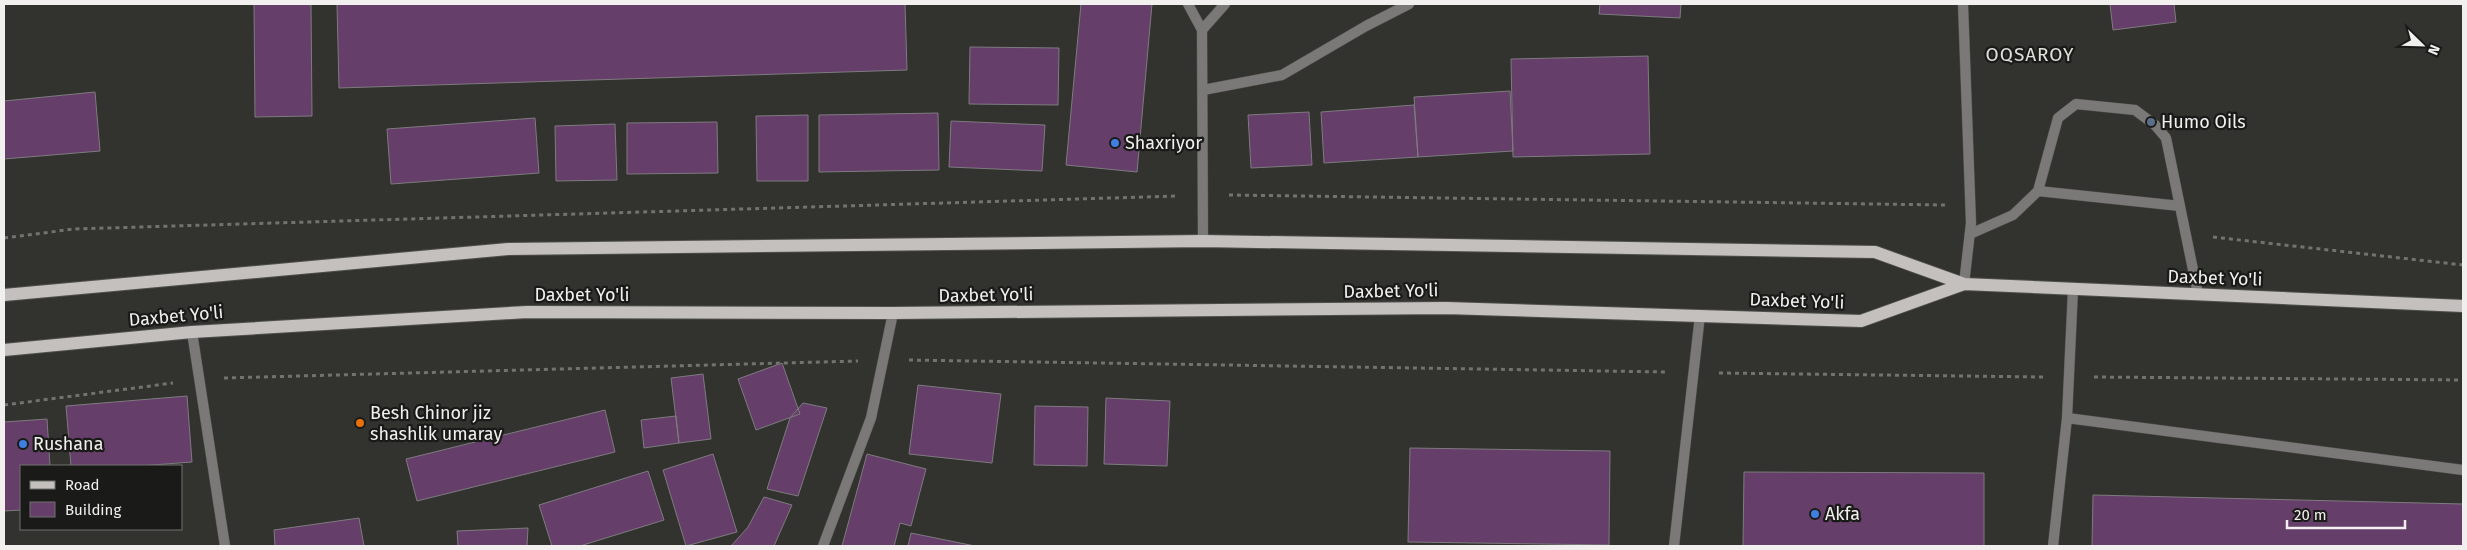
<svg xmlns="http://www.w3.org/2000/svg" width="2467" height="550" font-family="'Fira Sans',sans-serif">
<rect width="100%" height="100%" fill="#32322e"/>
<path fill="#653f69" stroke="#7e7b7f" d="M 254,4 L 311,4 L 312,116 L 255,117 Z
M 337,4 L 905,4 L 907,70 L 339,88 Z
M 1081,4 L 1152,4 L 1137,172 L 1066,165 Z
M 1600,4 L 1681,4 L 1680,18 L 1599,14 Z
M 2110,4 L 2174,4 L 2176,22 L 2113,30 Z
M 970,47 L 1059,48 L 1058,105 L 969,104 Z
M 1648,56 L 1650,154 L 1513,157 L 1511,59 Z
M 1510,91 L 1513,151 L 1418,157 L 1414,97 Z
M 95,92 L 100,151 L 4,159 L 4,101 Z
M 1414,105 L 1418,157 L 1324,163 L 1321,112 Z
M 1309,112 L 1312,165 L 1251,168 L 1248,115 Z
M 938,113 L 939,170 L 819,172 L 819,115 Z
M 808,115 L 808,181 L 757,181 L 756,116 Z
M 535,118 L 539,173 L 391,184 L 387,129 Z
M 951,121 L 1045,125 L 1042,171 L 949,167 Z
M 717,122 L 718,173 L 627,174 L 627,123 Z
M 615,124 L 617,180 L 556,181 L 555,126 Z
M 782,363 L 800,414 L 756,430 L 738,379 Z
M 703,374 L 711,439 L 679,443 L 671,378 Z
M 918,385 L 1001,394 L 992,463 L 909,454 Z
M 187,396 L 192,462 L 139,466 L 71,466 L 66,406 Z
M 1106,398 L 1170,401 L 1167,466 L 1104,464 Z
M 803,403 L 827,408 L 798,496 L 767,489 L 790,418 Z
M 1035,406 L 1088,407 L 1087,466 L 1034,465 Z
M 605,410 L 615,452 L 417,501 L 406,459 Z
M 676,416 L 679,443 L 644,448 L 641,420 Z
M 47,419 L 50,466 L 21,466 L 21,510 L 4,511 L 4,422 Z
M 1410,448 L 1610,451 L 1609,545 L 1408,542 Z
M 713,454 L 737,532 L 686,546 L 663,470 Z
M 867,454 L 926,469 L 911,526 L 900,523 L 894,546 L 842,546 Z
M 648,471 L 664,520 L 580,546 L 552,546 L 539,505 Z
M 1744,472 L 1984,473 L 1984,546 L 1743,546 Z
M 2093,495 L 2463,504 L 2463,546 L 2092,546 Z
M 764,497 L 792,505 L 774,546 L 731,546 L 748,527 Z
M 359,518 L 364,546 L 275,546 L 274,530 Z
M 528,528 L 527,546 L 458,546 L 457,531 Z
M 911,533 L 975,546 L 908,546 Z"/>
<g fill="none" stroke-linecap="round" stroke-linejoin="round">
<defs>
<path id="service" d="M 1202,30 L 1225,4
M 1203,90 L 1282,75 L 1366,26 L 1409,4
M 2038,191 L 2180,206
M 1970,234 L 2013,215 L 2038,191 L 2058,118 L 2076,104 L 2135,110 L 2155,125 L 2166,138 L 2198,294
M 192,332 L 225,546
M 2067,418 L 2463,470
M 1674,546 L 1700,315
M 2053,546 L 2067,418 L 2073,289"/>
<path id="minor" d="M 1188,4 L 1202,30 L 1203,241
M 1963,4 L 1971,223 L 1964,284
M 823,546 L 871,418 L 893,313"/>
<path id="primary" d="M 4,295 L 508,249 L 1203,241 L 1875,252 L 1964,284 L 2463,306
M 4,350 L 192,332 L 527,312 L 893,313 L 1446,308 L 1861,321 L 1964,284"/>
</defs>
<use href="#service" stroke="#51504d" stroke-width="11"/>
<use href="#minor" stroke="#51504d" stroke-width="11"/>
<use href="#primary" stroke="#51504d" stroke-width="14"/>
<path stroke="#72726f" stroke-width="3" stroke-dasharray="4 4" stroke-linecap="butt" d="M 1229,195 L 1945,205
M 2213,237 L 2463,265
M 4,238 L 74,229 L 1178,196
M 909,360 L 1668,372
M 1719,373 L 2043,377
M 2094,377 L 2463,380
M 224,378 L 858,361
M 4,405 L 173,383"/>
<use href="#service" stroke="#7b7978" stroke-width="10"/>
<use href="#minor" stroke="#7b7978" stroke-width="10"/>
<use href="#primary" stroke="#c3c0bd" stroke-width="12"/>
</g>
<circle fill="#5c6f8a" stroke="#1a1a18" stroke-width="2" cx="2151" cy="122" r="5"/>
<g fill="#3f7fe0" stroke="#1a1a18" stroke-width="2">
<circle cx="1115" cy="143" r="5"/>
<circle cx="23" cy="444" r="5"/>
<circle cx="1815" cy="514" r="5"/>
</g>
<circle fill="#e8710a" stroke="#1a1a18" stroke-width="2" cx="360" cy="423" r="5"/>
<g text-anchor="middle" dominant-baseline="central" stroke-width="4.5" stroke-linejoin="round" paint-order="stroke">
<g font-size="18" fill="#f1f0ee" stroke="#1a1a18" text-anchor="start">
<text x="2161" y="122">Humo Oils</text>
<text x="1125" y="143">Shaxriyor</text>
<text x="370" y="413">Besh Chinor jiz<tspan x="370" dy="21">shashlik umaray</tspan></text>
<text x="33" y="444">Rushana</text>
<text x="1825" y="514">Akfa</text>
</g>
<g font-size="18" fill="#f1f0ee" stroke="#1a1a18">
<text transform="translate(2215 278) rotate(2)">Daxbet Yo'li</text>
<text transform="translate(1391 291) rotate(-1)">Daxbet Yo'li</text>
<text x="582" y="295">Daxbet Yo'li</text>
<text transform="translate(986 295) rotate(-1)">Daxbet Yo'li</text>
<text transform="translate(1797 301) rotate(2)">Daxbet Yo'li</text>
<text transform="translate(176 316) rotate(-5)">Daxbet Yo'li</text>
</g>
<g font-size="19" letter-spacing="1" fill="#e0dfda" stroke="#1a1a18">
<text x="2030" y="54">OQSAROY</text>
</g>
</g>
<rect width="2467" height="550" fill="none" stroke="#f1f0ee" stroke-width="10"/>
<rect x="20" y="465" width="162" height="65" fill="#1a1a18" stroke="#70706e"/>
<rect x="30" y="481" width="25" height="8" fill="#c3c0bd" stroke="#70706e"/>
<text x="65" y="490" font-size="15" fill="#f1f0ee">Road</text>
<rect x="30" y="502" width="25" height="15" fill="#653f69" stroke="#70706e"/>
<text x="65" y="515" font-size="15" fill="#f1f0ee">Building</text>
<g transform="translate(2422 45) rotate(113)" stroke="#1a1a18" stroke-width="4" paint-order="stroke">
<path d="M0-4L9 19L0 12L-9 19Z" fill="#f1f0ee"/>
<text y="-8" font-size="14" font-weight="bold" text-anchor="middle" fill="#f1f0ee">N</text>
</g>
<path d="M2287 520v8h118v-8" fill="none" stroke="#f1f0ee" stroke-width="2.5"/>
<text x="2294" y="520" font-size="15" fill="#f1f0ee" stroke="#1a1a18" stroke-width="4" paint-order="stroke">20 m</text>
</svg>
